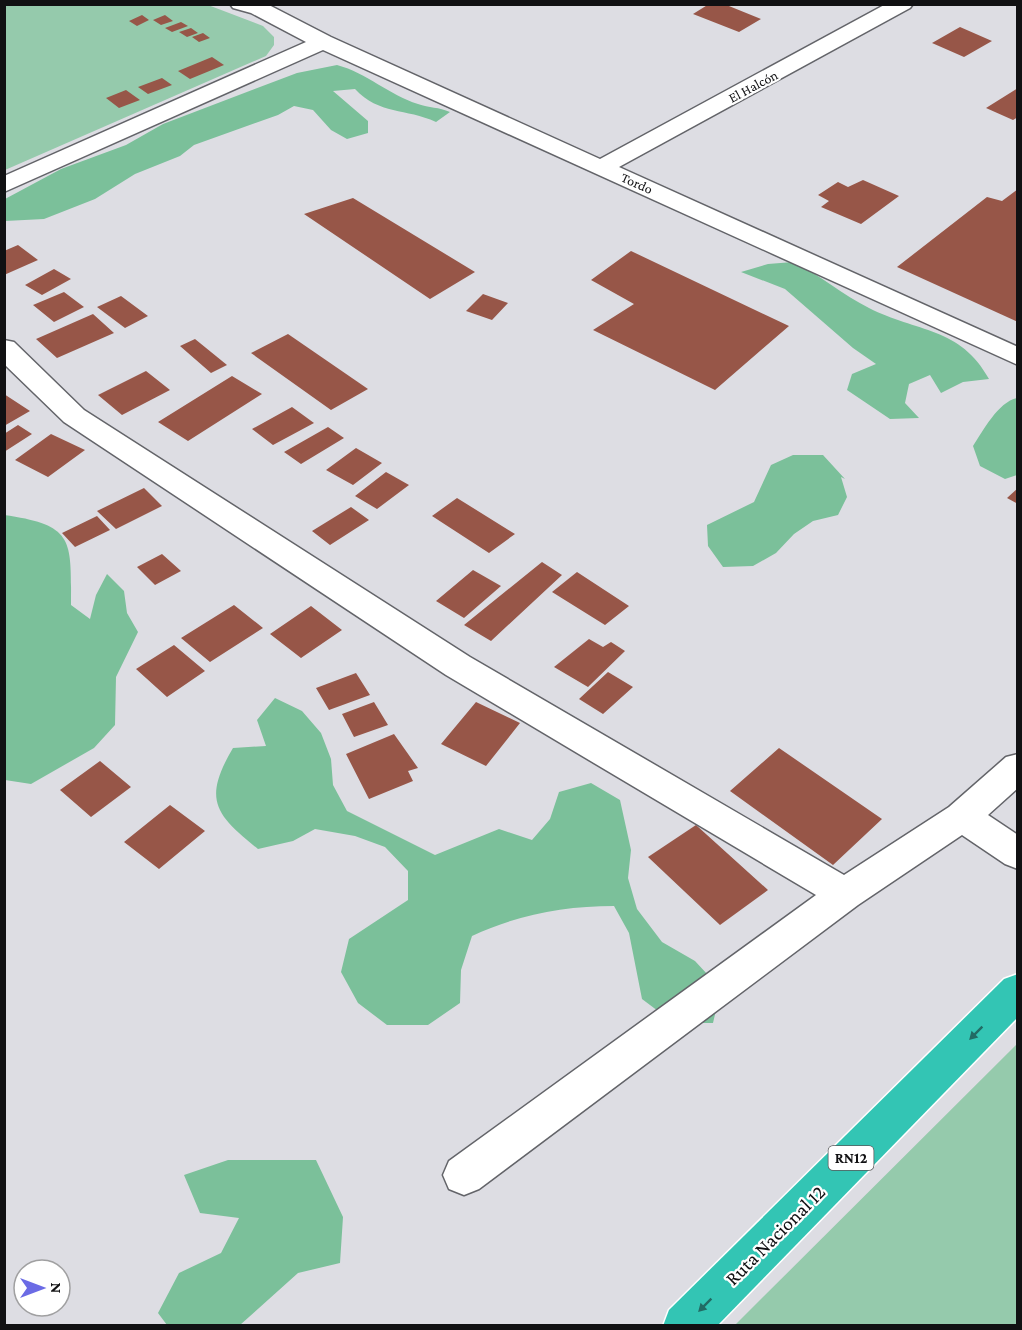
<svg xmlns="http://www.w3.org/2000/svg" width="1022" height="1330" font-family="'Crimson Pro',serif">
<rect width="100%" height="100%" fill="#dddde3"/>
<path fill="#95caac" d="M 5,5 L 208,5 L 263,26 L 274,37 L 274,45 L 266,56 L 5,170 Z
M 1017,1044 L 1017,1325 L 735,1325 Z"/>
<path fill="#7bc09a" d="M 337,65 C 367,73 389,95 418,104 C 429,108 439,107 450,112 L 436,122 C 406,108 379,115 355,89 L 333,91 L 368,121 L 368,133 L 347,139 L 331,130 L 313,110 L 294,106 L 278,115 L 194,145 L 180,156 L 135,174 L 95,199 L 44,219 L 5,221 L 5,199 L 61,169 L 126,145 L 163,124 L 297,73 Z
M 793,262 C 820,275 843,295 869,308 C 916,332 961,327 989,379 L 963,382 L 941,393 L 930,375 L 909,384 L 905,403 L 919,418 L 890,419 L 847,390 L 852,374 L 876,364 L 853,348 L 785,289 L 741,272 L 768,264 Z
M 1017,398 L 1017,475 L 1005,479 L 980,466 L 973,446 C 983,431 998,402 1017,398 Z
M 793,455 L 823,455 L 845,479 L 841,477 L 847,497 L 838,515 L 813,521 L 794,534 L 776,553 L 753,566 L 723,567 L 708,546 L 707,525 L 754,502 L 771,465 Z
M 4,515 C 75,525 71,540 71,605 L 90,619 L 96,595 L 107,574 L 124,591 L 127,613 L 138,632 L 116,677 L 115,725 L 94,748 L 31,784 L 5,780 Z
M 275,698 L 302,711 L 321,733 L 331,759 L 333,785 L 347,811 L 435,855 L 499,829 L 532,840 L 550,819 L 559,792 L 591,783 L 620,800 L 631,850 L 628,878 L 637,909 L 662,942 L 695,961 L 721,989 L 713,1023 L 674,1023 L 642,999 L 629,933 L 614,906 C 564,906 517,915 472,936 L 461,970 L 460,1003 L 428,1025 L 387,1025 L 358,1003 L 341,972 L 349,939 L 408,900 L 408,871 L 385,847 L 355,836 L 315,829 L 293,841 L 258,849 C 214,814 203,799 233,748 L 266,746 L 257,720 Z
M 228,1160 L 316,1160 L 343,1217 L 340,1263 L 298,1273 L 240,1325 L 167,1325 L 158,1313 L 179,1273 L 221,1253 L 239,1218 L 200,1213 L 184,1175 Z"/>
<path fill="#975648" d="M 709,4 L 724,4 L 761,19 L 739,32 L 693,14 Z
M 142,15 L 149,20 L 137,26 L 129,21 Z
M 165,15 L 173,21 L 161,25 L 153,20 Z
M 181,22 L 188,26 L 172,32 L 165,28 Z
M 960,27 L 992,41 L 964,57 L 932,43 Z
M 191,28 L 198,33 L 187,37 L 179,32 Z
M 203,33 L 210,38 L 199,42 L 192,37 Z
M 212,57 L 224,65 L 190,79 L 178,71 Z
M 162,78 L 172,85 L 148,94 L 138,87 Z
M 1018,88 L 1018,117 L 1013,120 L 986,108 Z
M 126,90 L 140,100 L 119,108 L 106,98 Z
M 863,180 L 899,196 L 861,224 L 821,207 L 829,201 L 818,195 L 838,182 L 848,187 Z
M 1018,189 L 1018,322 L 897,267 L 987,197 L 1002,201 Z
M 353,198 L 475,272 L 430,299 L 304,214 Z
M 18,245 L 38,260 L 4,275 L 4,251 Z
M 631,251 L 789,326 L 715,390 L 593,330 L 634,304 L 591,280 Z
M 54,269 L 71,279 L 42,295 L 25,285 Z
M 64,292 L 84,307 L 54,322 L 33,305 Z
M 483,294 L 508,303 L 492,320 L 466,311 Z
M 121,296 L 148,316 L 125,328 L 97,307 Z
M 93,314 L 114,333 L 57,358 L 36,339 Z
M 288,334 L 368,389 L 331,410 L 251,353 Z
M 195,339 L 227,365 L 211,373 L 180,346 Z
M 146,371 L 170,390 L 122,415 L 98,395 Z
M 232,376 L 262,394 L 188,441 L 158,422 Z
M 4,394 L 30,411 L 4,426 Z
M 292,407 L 314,423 L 273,445 L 252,429 Z
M 18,425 L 32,434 L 4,452 L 4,434 Z
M 328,427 L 344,438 L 301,464 L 284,452 Z
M 51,434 L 85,450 L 48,477 L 15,460 Z
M 356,448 L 382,463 L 353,485 L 326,470 Z
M 386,472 L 409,485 L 377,509 L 355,496 Z
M 144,488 L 162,506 L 116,529 L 97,511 Z
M 1018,488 L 1018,504 L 1007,498 Z
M 457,498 L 515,534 L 489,553 L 432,516 Z
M 351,507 L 369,520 L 330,545 L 312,531 Z
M 97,516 L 110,530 L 75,547 L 62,533 Z
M 162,554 L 181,571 L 155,585 L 137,567 Z
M 542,562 L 562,575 L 491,641 L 464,625 Z
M 473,570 L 501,586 L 464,618 L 436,601 Z
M 577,572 L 629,606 L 605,625 L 552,592 Z
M 234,605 L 263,628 L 210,662 L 181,638 Z
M 311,606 L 342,630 L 301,658 L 270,634 Z
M 589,639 L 603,647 L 611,642 L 625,651 L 588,687 L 554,667 Z
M 174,645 L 205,671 L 167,697 L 136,669 Z
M 608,672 L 633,687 L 603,714 L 579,699 Z
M 356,673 L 370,695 L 329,710 L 316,688 Z
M 374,702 L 388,725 L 354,737 L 342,714 Z
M 476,702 L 520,723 L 486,766 L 441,744 Z
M 394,734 L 418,768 L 408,771 L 413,781 L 369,799 L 346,754 Z
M 779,748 L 882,819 L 833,865 L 730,791 Z
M 100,761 L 131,787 L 91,817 L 60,790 Z
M 170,805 L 205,831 L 159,869 L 124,842 Z
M 696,825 L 768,890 L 720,925 L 648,857 Z"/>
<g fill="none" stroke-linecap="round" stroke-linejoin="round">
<defs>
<path id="minor" d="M 230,4 L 267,4 L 331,37 L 600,159 L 886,4 L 913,4 L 910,8 L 619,167 L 1018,347 L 1018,365 L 323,50 L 4,192 L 4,176 L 306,42 L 251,13 L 233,8 Z
M 4,340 L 14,342 L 84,410 L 470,657 L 844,875 L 949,807 L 1006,757 L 1018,754 L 1018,788 L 988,815 L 1018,835 L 1018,869 L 1005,864 L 962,835 L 858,905 L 479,1189 L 464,1195 L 449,1189 L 443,1175 L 449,1161 L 816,895 L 446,675 L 64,422 L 4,364 Z"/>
<path id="highway" d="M 1018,974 L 1018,1017 L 717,1326 L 663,1326 L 669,1310 L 1004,979 Z"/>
</defs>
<use href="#minor" stroke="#636469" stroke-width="3"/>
<use href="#highway" stroke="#fff" stroke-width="3"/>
<use href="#minor" fill="#fff" fill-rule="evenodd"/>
<use href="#highway" fill="#33c5b4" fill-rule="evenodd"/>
</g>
<defs><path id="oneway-solid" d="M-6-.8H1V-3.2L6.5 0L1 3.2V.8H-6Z" transform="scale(1.5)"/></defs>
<g fill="#226b64">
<use href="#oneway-solid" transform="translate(976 1033) rotate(135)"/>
<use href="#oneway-solid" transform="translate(705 1305) rotate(135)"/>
</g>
<g text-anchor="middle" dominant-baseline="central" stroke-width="4.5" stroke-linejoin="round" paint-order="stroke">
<g font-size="14" fill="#111113" stroke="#fff">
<text transform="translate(753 86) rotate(-28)">El Halcón</text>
<text transform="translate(637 183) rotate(24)">Tordo</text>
</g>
<rect fill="#fff" stroke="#58585a" stroke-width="1.5" x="828.5" y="1146" width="45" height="24" rx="4.5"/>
<g font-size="15" font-weight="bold" fill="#111113">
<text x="851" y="1158">RN12</text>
</g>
<g font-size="20" fill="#111113" stroke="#fff">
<text transform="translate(775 1235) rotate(-45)">Ruta Nacional 12</text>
</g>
</g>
<rect width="1022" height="1330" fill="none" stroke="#111113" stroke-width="12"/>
<g transform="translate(42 1288) rotate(90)"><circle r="28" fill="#ffffff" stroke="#a0a0a1" stroke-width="1.5"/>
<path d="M0-4.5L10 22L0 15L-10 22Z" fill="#6b6be5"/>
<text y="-9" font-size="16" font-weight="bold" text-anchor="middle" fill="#111113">N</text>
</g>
</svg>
